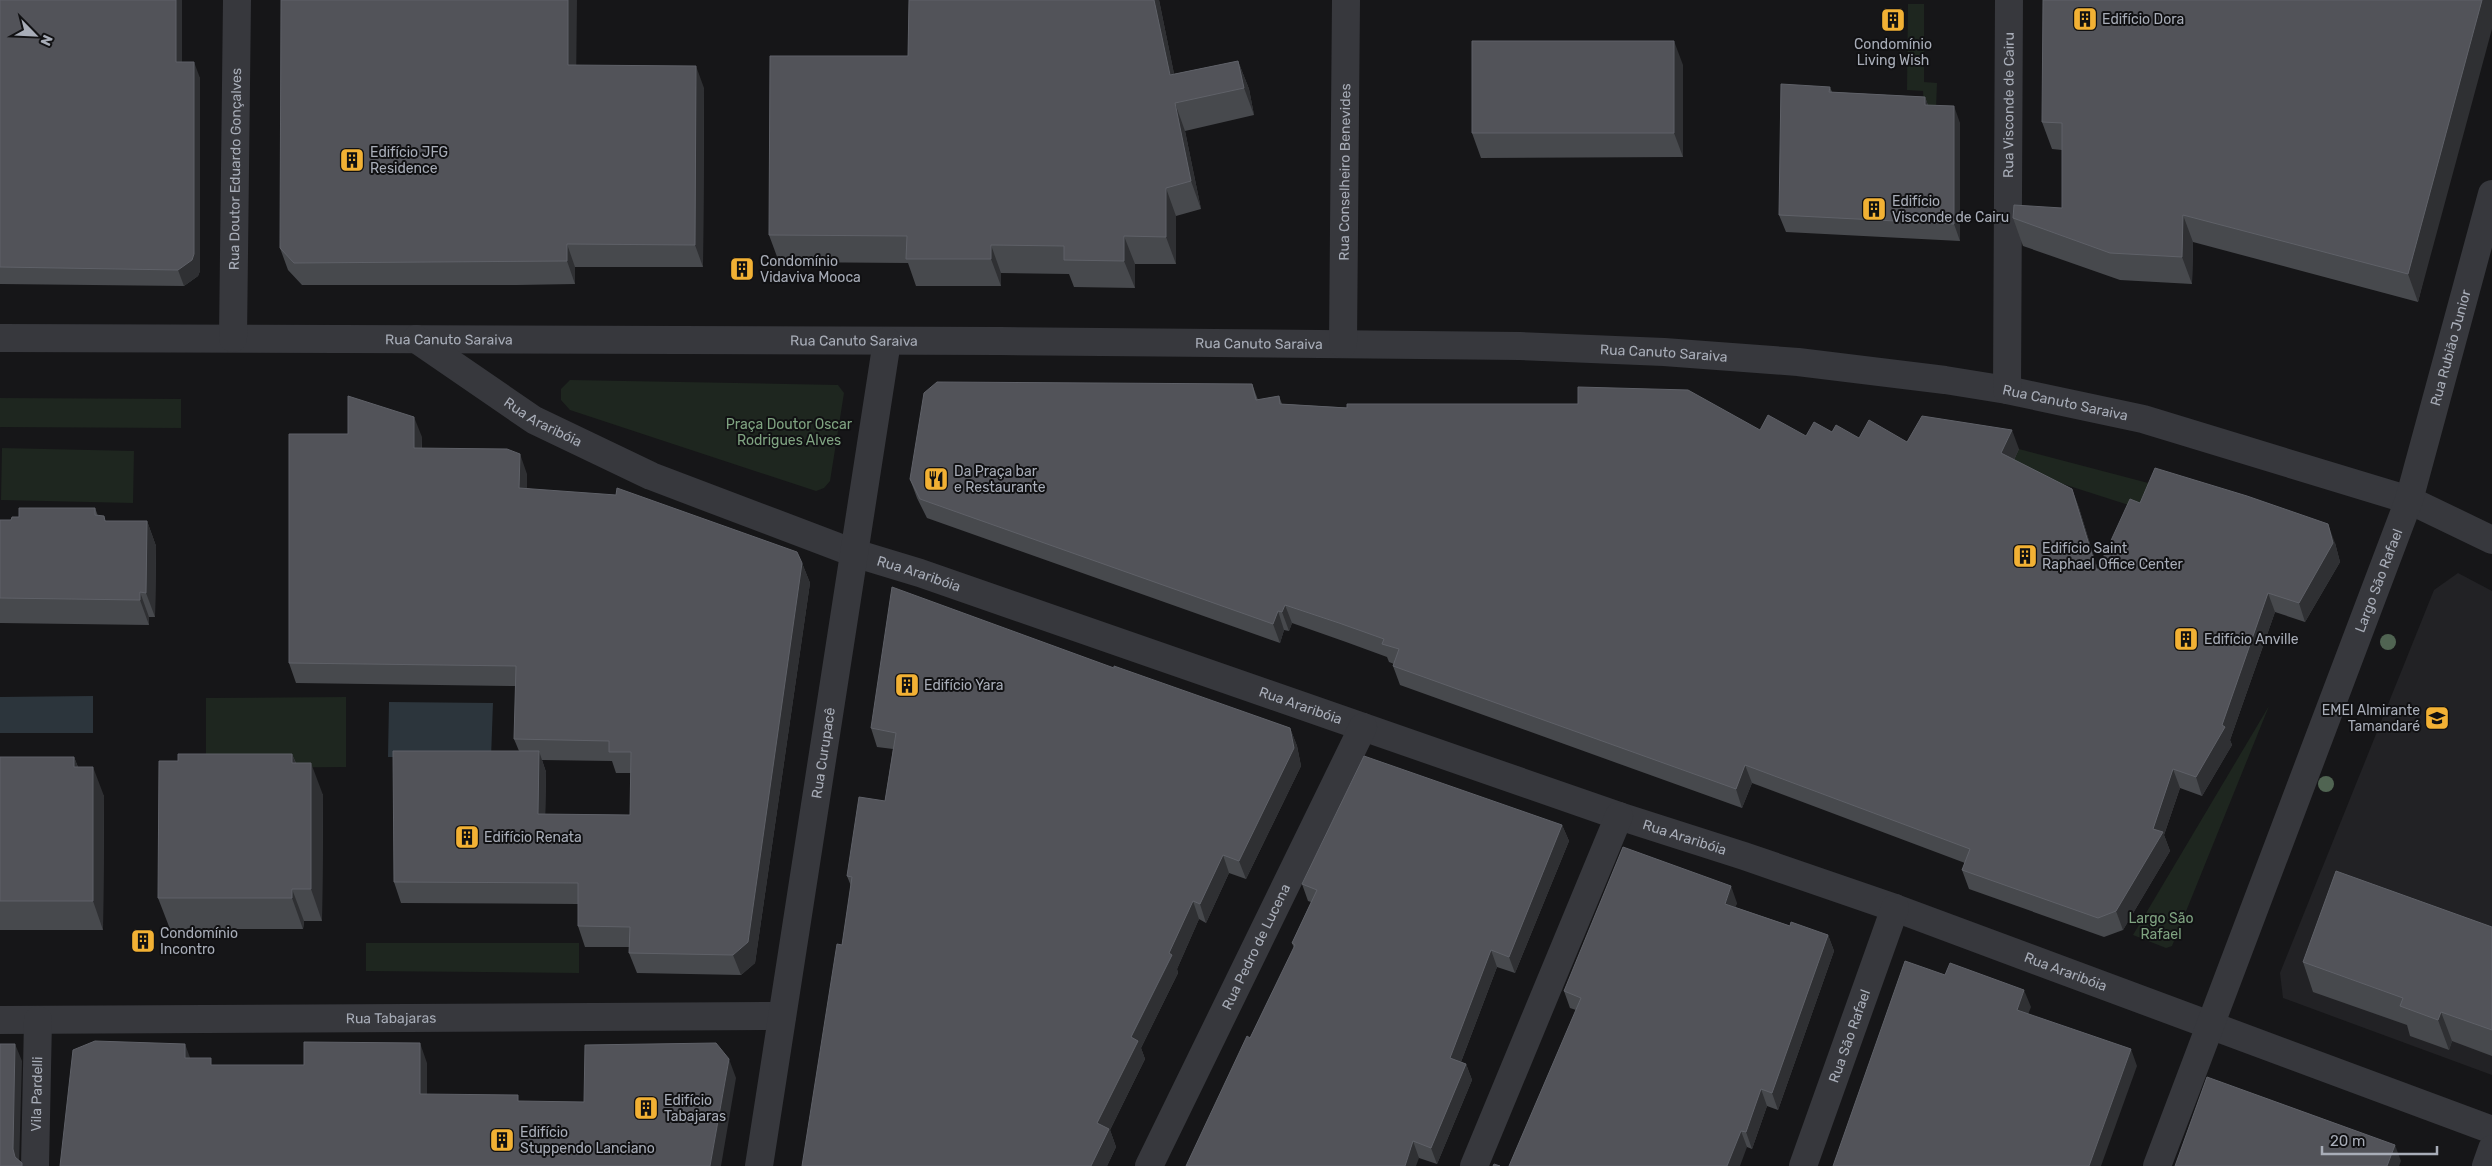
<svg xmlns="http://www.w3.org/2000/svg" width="2492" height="1166" font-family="Rubik,sans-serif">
<rect width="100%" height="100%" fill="#161618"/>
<path fill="#222225" d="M 2458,573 L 2492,591 L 2492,1075 L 2283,998 L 2280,973 L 2434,590 Z"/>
<path fill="#1e261f" d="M 1908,4 L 1924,4 L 1924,82 L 1937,83 L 1936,109 L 1924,108 L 1923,91 L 1907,90 Z
M 570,380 L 838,385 L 844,393 L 830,481 L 824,488 L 816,491 L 570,410 L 561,400 L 561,389 Z
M 0,398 L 181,399 L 181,428 L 0,427 Z
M 2,448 L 134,451 L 133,503 L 1,500 Z
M 2019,449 L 2152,484 L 2141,509 L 2010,467 Z
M 346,697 L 346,767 L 206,768 L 206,698 Z
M 2269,706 L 2172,946 L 2166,948 L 2133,935 Z
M 366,943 L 579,943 L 579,973 L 366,971 Z"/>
<path fill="#2c353c" d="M 93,696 L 93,733 L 0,733 L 0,697 Z
M 389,702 L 493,703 L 491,758 L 388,757 Z"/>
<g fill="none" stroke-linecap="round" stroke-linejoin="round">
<g stroke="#37383d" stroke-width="28">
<path id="s1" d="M 0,338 L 1000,341 L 1520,346 L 1664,352 L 1798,362 L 1945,380 L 2007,390 L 2143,419 L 2409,500 L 2492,540"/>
<path id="s2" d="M 233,338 L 237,0"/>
<path id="s3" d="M 416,339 L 534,420 L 651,476 L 854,553 L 920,573 L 1619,816 L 1744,856 L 1895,908 L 2492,1130"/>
<path id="s4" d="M 1343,344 L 1346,0"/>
<path id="s5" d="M 2007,390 L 2009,0"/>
<path id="s6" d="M 0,1020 L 782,1016"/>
<path id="s7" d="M 35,1166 L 38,1020"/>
<path id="s8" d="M 759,1166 L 887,341"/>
<path id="s9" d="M 1149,1166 L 1363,727"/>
<path d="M 1474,1166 L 1619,816"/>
<path id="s10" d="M 1803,1166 L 1895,908"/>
<path id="s11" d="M 2157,1166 L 2409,500 L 2492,194"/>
<path d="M 2486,1166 L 2492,1149"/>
</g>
</g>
<g fill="#506452">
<circle cx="2388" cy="642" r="8"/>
<circle cx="2326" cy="784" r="8"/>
</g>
<path fill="#47494d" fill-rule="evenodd" d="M 0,0 L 182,0 L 182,62 L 200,78 L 200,271 L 198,276 L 184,286 L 0,284 Z
M 909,0 L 1159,0 L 1174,74 L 1238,61 L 1249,89 L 1254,115 L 1185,131 L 1201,209 L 1176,216 L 1176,264 L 1135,264 L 1135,288 L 1074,287 L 1069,274 L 1001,273 L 1001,286 L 916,286 L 908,263 L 779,262 L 769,235 L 908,56 Z
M 2492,0 L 2418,302 L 2193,242 L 2192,284 L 2120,280 L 2023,246 L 2013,218 L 2062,208 L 2062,150 L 2052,149 L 2042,122 Z
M 576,65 L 704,88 L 703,267 L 575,267 L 575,284 L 517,285 L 302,285 L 288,270 L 280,248 Z
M 1683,65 L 1683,157 L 1481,158 L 1472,133 Z
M 1830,87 L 1832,92 L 1925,97 L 1928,105 L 1960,123 L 1960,241 L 1786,232 L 1779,215 Z
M 1252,384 L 1258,400 L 1279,396 L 1282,404 L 1760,430 L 1806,436 L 1832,432 L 1859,438 L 1907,442 L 2019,449 L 2014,460 L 2072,489 L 2079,508 L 2098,570 L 2140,503 L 2335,543 L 2340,562 L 2305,622 L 2275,612 L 2230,740 L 2232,745 L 2202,796 L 2180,788 L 2164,835 L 2170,851 L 2123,930 L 2104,937 L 1969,889 L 1962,870 L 1965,863 L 1752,783 L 1742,808 L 1400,685 L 1393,666 L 1394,664 L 1389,662 L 1387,657 L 1346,642 L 1292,623 L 1289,631 L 1284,630 L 1280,643 L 927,518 L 917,498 L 910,479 Z
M 422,437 L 422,448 L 527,474 L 527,488 L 802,563 L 810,583 L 755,963 L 741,975 L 637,973 L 629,953 L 630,947 L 585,947 L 578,926 L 578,904 L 401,903 L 394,882 L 519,751 L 514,739 L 516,686 L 296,683 L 289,663 ZM 542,760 L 612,761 L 616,773 L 631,773 L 630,815 L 545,814 L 546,772 Z
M 95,508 L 98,516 L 106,521 L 147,521 L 156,546 L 155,617 L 149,617 L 149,625 L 0,623 L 0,520 L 11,520 L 19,517 Z
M 1114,668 L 1290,728 L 1297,746 L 1301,766 L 1246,879 L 1229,873 L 1206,923 L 1199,919 L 1177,969 L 1178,973 L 1141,1048 L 1145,1059 L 1110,1130 L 1116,1147 L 1107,1166 L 802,1166 L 842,945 L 851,886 L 847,876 L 885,801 L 893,749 L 877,747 L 871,728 Z
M 292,754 L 296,763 L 323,795 L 322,921 L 304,921 L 303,929 L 170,929 L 158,898 L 178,761 Z
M 0,757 L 74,757 L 78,767 L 104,796 L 103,930 L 0,930 Z
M 1562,825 L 1569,841 L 1515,973 L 1497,967 L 1461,1062 L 1466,1064 L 1472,1080 L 1437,1164 L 1419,1158 L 1250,1038 L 1294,948 L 1292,943 L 1311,902 L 1308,901 L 1302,884 Z
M 1737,903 L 1735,907 L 1790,926 L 1828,935 L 1834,951 L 1778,1110 L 1767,1106 L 1752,1149 L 1747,1147 L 1576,1010 L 1570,1008 L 1564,991 Z
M 2492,927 L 2492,1056 L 2452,1041 L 2449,1050 L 2410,1036 L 2407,1025 L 2313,992 L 2303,962 Z"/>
<path fill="#2f3033" d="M 176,0 L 182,0 L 182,78 L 176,62 Z
M 568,0 L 577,0 L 576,88 L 568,65 Z
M 1154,0 L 1159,0 L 1180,103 L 1170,75 Z
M 2482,0 L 2492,0 L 2492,29 L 2418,302 L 2408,274 Z
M 1674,41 L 1683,65 L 1683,157 L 1674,133 Z
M 1238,61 L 1249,89 L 1254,115 L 1244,88 Z
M 194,62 L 200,78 L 200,271 L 198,276 L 184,286 L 178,270 Z
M 696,66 L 704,88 L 703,267 L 695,245 Z
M 1925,97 L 1931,114 L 1925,105 Z
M 1175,103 L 1185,131 L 1201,209 L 1191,181 Z
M 1954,106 L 1960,123 L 1960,241 L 1954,224 Z
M 1166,188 L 1176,216 L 1176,264 L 1166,237 Z
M 2183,215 L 2193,242 L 2192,284 L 2182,257 Z
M 1124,236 L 1135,264 L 1135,288 L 1124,261 Z
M 567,244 L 575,267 L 575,284 L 567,261 Z
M 991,245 L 1001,273 L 1001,286 L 991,259 Z
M 414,417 L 422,437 L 421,469 L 414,448 Z
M 2012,430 L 2019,449 L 2008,472 L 2001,453 Z
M 520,454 L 527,474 L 527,508 L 519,488 Z
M 2072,489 L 2079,508 L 2104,590 L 2097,571 Z
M 147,521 L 156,546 L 155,617 L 146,593 Z
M 2328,524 L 2335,543 L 2340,562 L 2305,622 L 2299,603 Z
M 802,563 L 810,583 L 755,963 L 741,975 L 733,955 Z
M 140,592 L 149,617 L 149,625 L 140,600 Z
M 2268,593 L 2275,612 L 2230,740 L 2232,745 L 2202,796 L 2196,777 L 2222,725 Z
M 1285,605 L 1292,623 L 1289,631 L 1282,612 Z
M 1278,611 L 1284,630 L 1280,643 L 1273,624 Z
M 1290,728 L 1297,746 L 1301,766 L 1246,879 L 1239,861 Z
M 539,751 L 546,772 L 545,835 L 538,814 Z
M 292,754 L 304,785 L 292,763 Z
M 74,757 L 85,786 L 74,767 Z
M 311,763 L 323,795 L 322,921 L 311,889 Z
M 1745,765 L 1752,783 L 1742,808 L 1736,789 Z
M 93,767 L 104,796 L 103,930 L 93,901 Z
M 2173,769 L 2180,788 L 2164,835 L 2170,851 L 2123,930 L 2116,911 L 2153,829 Z
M 1562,825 L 1569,841 L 1515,973 L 1509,957 Z
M 1223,855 L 1229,873 L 1206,923 L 1200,904 Z
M 1731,886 L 1737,903 L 1731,920 L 1725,904 Z
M 292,889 L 304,921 L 303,929 L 292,898 Z
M 1193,901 L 1199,919 L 1177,969 L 1178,973 L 1141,1048 L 1145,1059 L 1110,1130 L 1116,1147 L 1107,1166 L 1091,1166 L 1097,1123 L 1131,1037 Z
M 1828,935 L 1834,951 L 1778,1110 L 1772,1093 Z
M 1491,950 L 1497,967 L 1456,1075 L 1450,1058 Z
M 2024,990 L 2031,1007 L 2023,1027 L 2017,1010 Z
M 2441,1012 L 2452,1041 L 2449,1050 L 2438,1020 Z
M 420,1043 L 427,1063 L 427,1114 L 420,1094 Z
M 15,1044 L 22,1061 L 19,1166 L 15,1157 L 13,1149 Z
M 185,1044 L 192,1063 L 185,1058 Z
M 2131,1049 L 2137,1066 L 2101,1166 L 2089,1166 Z
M 729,1059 L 736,1078 L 721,1166 L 710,1166 Z
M 1466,1064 L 1472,1080 L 1437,1164 L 1431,1148 Z
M 1761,1089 L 1767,1106 L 1752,1149 L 1746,1132 Z
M 1741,1131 L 1747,1147 L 1740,1166 L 1727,1166 Z
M 1413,1141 L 1419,1158 L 1416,1166 L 1405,1166 Z
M 2395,1145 L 2401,1161 L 2399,1166 L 2387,1166 Z"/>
<path fill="#525359" stroke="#5f6168" d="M 0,0 L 176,0 L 176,62 L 194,62 L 194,254 L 192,260 L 178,270 L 0,267 Z
M 281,0 L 568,0 L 568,65 L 696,66 L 695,245 L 567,244 L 567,261 L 294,263 L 280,248 Z
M 909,0 L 1154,0 L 1170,75 L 1238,61 L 1244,88 L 1175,103 L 1191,181 L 1166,188 L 1166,237 L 1124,236 L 1124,261 L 1064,260 L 1064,246 L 991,245 L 991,259 L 906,259 L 907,236 L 769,235 L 770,56 L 908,56 Z
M 2043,0 L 2482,0 L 2408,274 L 2183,215 L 2182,257 L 2110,253 L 2013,218 L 2014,205 L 2062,208 L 2062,123 L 2042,122 Z
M 1472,41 L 1674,41 L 1674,133 L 1472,133 Z
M 1781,84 L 1830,87 L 1829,92 L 1925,97 L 1925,105 L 1954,106 L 1954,224 L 1779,215 Z
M 937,382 L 1252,384 L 1256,400 L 1279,396 L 1280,404 L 1347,408 L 1347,404 L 1578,404 L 1578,387 L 1688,390 L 1760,430 L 1768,415 L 1806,436 L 1814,422 L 1832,432 L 1836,425 L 1859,438 L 1869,420 L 1907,442 L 1922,416 L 2012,430 L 2001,453 L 2072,489 L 2097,571 L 2130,499 L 2140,503 L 2155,468 L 2247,496 L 2328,524 L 2333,543 L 2299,603 L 2268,593 L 2222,725 L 2225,727 L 2196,777 L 2173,769 L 2153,829 L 2163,832 L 2116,911 L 2098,918 L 1962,870 L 1970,849 L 1745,765 L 1736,789 L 1393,666 L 1399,649 L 1382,644 L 1384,639 L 1339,623 L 1285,605 L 1282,612 L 1278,611 L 1273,624 L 920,499 L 910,479 L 924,393 Z
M 348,396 L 414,417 L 414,448 L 507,449 L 520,454 L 519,488 L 616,495 L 617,488 L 797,552 L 802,563 L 748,942 L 733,955 L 629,953 L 630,927 L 578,926 L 578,883 L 394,882 L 393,751 L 539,751 L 538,814 L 630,815 L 631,752 L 609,752 L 609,741 L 514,739 L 516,666 L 289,663 L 289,434 L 348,434 Z
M 19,508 L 95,508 L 95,515 L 104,516 L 105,521 L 147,521 L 146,593 L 140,592 L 140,600 L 0,598 L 0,520 L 11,520 L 12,517 L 19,517 Z
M 892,587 L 1114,668 L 1114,666 L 1290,728 L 1294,748 L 1239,861 L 1223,855 L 1200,904 L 1193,901 L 1169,953 L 1172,955 L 1131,1037 L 1138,1041 L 1097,1123 L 1109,1129 L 1091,1166 L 802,1166 L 837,944 L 842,945 L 852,877 L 847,876 L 859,797 L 885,801 L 896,733 L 871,728 Z
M 178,754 L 292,754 L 292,763 L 311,763 L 311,889 L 292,889 L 292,898 L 158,898 L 159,761 L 178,761 Z
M 1364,756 L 1562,825 L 1509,957 L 1491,950 L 1450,1058 L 1466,1064 L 1431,1148 L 1413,1141 L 1405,1166 L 1186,1166 L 1247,1036 L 1250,1038 L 1295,945 L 1292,943 L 1317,890 L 1302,884 Z
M 0,757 L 74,757 L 74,767 L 93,767 L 93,901 L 0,901 Z
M 1623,847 L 1731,886 L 1725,904 L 1790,926 L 1791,922 L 1828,935 L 1772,1093 L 1761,1089 L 1746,1132 L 1741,1131 L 1727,1166 L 1509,1166 L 1581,998 L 1564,991 Z
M 2336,871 L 2492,927 L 2492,1030 L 2441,1012 L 2438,1020 L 2400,1006 L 2403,998 L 2303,962 Z
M 1905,961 L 1945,975 L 1950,963 L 2024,990 L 2017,1010 L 2131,1049 L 2089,1166 L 1833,1166 Z
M 95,1041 L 185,1044 L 185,1058 L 211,1058 L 211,1065 L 304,1065 L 304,1042 L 420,1043 L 420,1094 L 518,1095 L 518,1101 L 584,1102 L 585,1045 L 716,1043 L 729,1059 L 710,1166 L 60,1166 L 73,1050 Z
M 0,1044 L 15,1044 L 13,1149 L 15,1157 L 22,1163 L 22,1166 L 0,1166 Z
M 2207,1077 L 2395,1145 L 2387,1166 L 2175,1166 Z
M 1494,1164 L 1500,1166 L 1493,1166 Z"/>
<defs>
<symbol id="building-square" viewBox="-11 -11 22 22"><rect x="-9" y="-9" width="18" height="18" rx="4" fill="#f2b134" stroke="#111113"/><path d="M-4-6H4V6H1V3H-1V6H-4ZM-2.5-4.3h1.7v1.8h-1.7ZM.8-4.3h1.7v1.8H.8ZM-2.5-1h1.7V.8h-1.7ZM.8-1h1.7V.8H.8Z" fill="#111"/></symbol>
<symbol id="restaurant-square" viewBox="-11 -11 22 22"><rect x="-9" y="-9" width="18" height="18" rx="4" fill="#f2b134" stroke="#111113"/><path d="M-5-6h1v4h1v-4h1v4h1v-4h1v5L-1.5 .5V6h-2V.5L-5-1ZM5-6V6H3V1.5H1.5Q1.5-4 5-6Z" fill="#111"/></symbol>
<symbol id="school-square" viewBox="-11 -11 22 22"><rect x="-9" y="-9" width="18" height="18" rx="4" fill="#f2b134" stroke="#111113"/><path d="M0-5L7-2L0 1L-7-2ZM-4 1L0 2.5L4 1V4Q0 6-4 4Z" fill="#111"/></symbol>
</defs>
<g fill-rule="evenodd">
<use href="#building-square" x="2071" y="5" width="28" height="28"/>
<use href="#building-square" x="1879" y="6" width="28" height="28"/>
<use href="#building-square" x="338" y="146" width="28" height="28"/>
<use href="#building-square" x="1860" y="195" width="28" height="28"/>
<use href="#building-square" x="728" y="255" width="28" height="28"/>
<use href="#restaurant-square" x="922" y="465" width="28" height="28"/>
<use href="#building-square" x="2011" y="542" width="28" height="28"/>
<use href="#building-square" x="2172" y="625" width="28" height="28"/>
<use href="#building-square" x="893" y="671" width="28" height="28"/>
<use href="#school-square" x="2423" y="704" width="28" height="28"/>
<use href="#building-square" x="453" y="823" width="28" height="28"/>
<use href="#building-square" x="129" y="927" width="28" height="28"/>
<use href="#building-square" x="632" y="1094" width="28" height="28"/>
<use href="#building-square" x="488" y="1126" width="28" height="28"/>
</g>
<g text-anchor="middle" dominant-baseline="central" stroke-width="4" stroke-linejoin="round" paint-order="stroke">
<g font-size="14" fill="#a8adb8" stroke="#111113" text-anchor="start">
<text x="2102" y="19">Edifício Dora</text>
<text x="1893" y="44" text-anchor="middle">Condomínio<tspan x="1893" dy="16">Living Wish</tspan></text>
<text x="370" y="152">Edifício JFG<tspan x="370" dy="16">Residence</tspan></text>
<text x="1892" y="201">Edifício<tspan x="1892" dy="16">Visconde de Cairu</tspan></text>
<text x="760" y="261">Condomínio<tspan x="760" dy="16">Vidaviva Mooca</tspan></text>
<text x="954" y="471">Da Praça bar<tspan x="954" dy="16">e Restaurante</tspan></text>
<text x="2042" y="548">Edifício Saint<tspan x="2042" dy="16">Raphael Office Center</tspan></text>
<text x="2204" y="639">Edifício Anville</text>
<text x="924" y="685">Edifício Yara</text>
<text x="2420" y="710" text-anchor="end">EMEI Almirante<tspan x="2420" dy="16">Tamandaré</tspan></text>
<text x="484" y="837">Edifício Renata</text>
<text x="160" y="933">Condomínio<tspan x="160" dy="16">Incontro</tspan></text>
<text x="664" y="1100">Edifício<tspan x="664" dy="16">Tabajaras</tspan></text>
<text x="520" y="1132">Edifício<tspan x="520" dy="16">Stuppendo Lanciano</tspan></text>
</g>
<g font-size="14" fill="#a8adb8" stroke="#111113">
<text stroke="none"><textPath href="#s5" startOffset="285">Rua Visconde de Cairu</textPath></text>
<text stroke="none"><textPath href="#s2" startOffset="169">Rua Doutor Eduardo Gonçalves</textPath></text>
<text stroke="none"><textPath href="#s4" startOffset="172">Rua Conselheiro Benevides</textPath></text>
<text stroke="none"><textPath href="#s1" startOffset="449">Rua Canuto Saraiva</textPath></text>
<text stroke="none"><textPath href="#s1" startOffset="854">Rua Canuto Saraiva</textPath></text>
<text stroke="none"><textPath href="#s1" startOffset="1259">Rua Canuto Saraiva</textPath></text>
<text stroke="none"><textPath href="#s11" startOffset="870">Rua Rubião Junior</textPath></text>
<text stroke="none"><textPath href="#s1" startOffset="1664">Rua Canuto Saraiva</textPath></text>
<text stroke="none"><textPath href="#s1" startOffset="2069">Rua Canuto Saraiva</textPath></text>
<text stroke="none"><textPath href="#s3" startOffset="152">Rua Araribóia</textPath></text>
<text stroke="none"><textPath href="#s3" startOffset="558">Rua Araribóia</textPath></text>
<text stroke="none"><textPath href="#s11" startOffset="626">Largo São Rafael</textPath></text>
<text stroke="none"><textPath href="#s3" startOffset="962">Rua Araribóia</textPath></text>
<text stroke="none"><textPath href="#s8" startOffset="418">Rua Curupacê</textPath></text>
<text stroke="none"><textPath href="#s3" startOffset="1368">Rua Araribóia</textPath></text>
<text stroke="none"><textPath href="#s9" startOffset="244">Rua Pedro de Lucena</textPath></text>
<text stroke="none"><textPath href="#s3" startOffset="1772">Rua Araribóia</textPath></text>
<text stroke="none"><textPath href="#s6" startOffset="391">Rua Tabajaras</textPath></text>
<text stroke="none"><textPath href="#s10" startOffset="138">Rua São Rafael</textPath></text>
<text stroke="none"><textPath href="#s7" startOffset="72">Vila Pardelli</textPath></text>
</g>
<g font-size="14" fill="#7fa381" stroke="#111113">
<text x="789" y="424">Praça Doutor Oscar<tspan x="789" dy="16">Rodrigues Alves</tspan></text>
<text x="2161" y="918">Largo São<tspan x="2161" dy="16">Rafael</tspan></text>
</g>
</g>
<g transform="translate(35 35) rotate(114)" stroke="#111113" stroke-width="4" paint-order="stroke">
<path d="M0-4L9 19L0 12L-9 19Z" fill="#a8adb8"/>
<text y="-8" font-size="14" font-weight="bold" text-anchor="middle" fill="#a8adb8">N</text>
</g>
<path d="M2322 1146v8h115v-8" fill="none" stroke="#a8adb8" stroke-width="2.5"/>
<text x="2330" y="1146" font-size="15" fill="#a8adb8" stroke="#111113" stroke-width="4" paint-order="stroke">20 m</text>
</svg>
